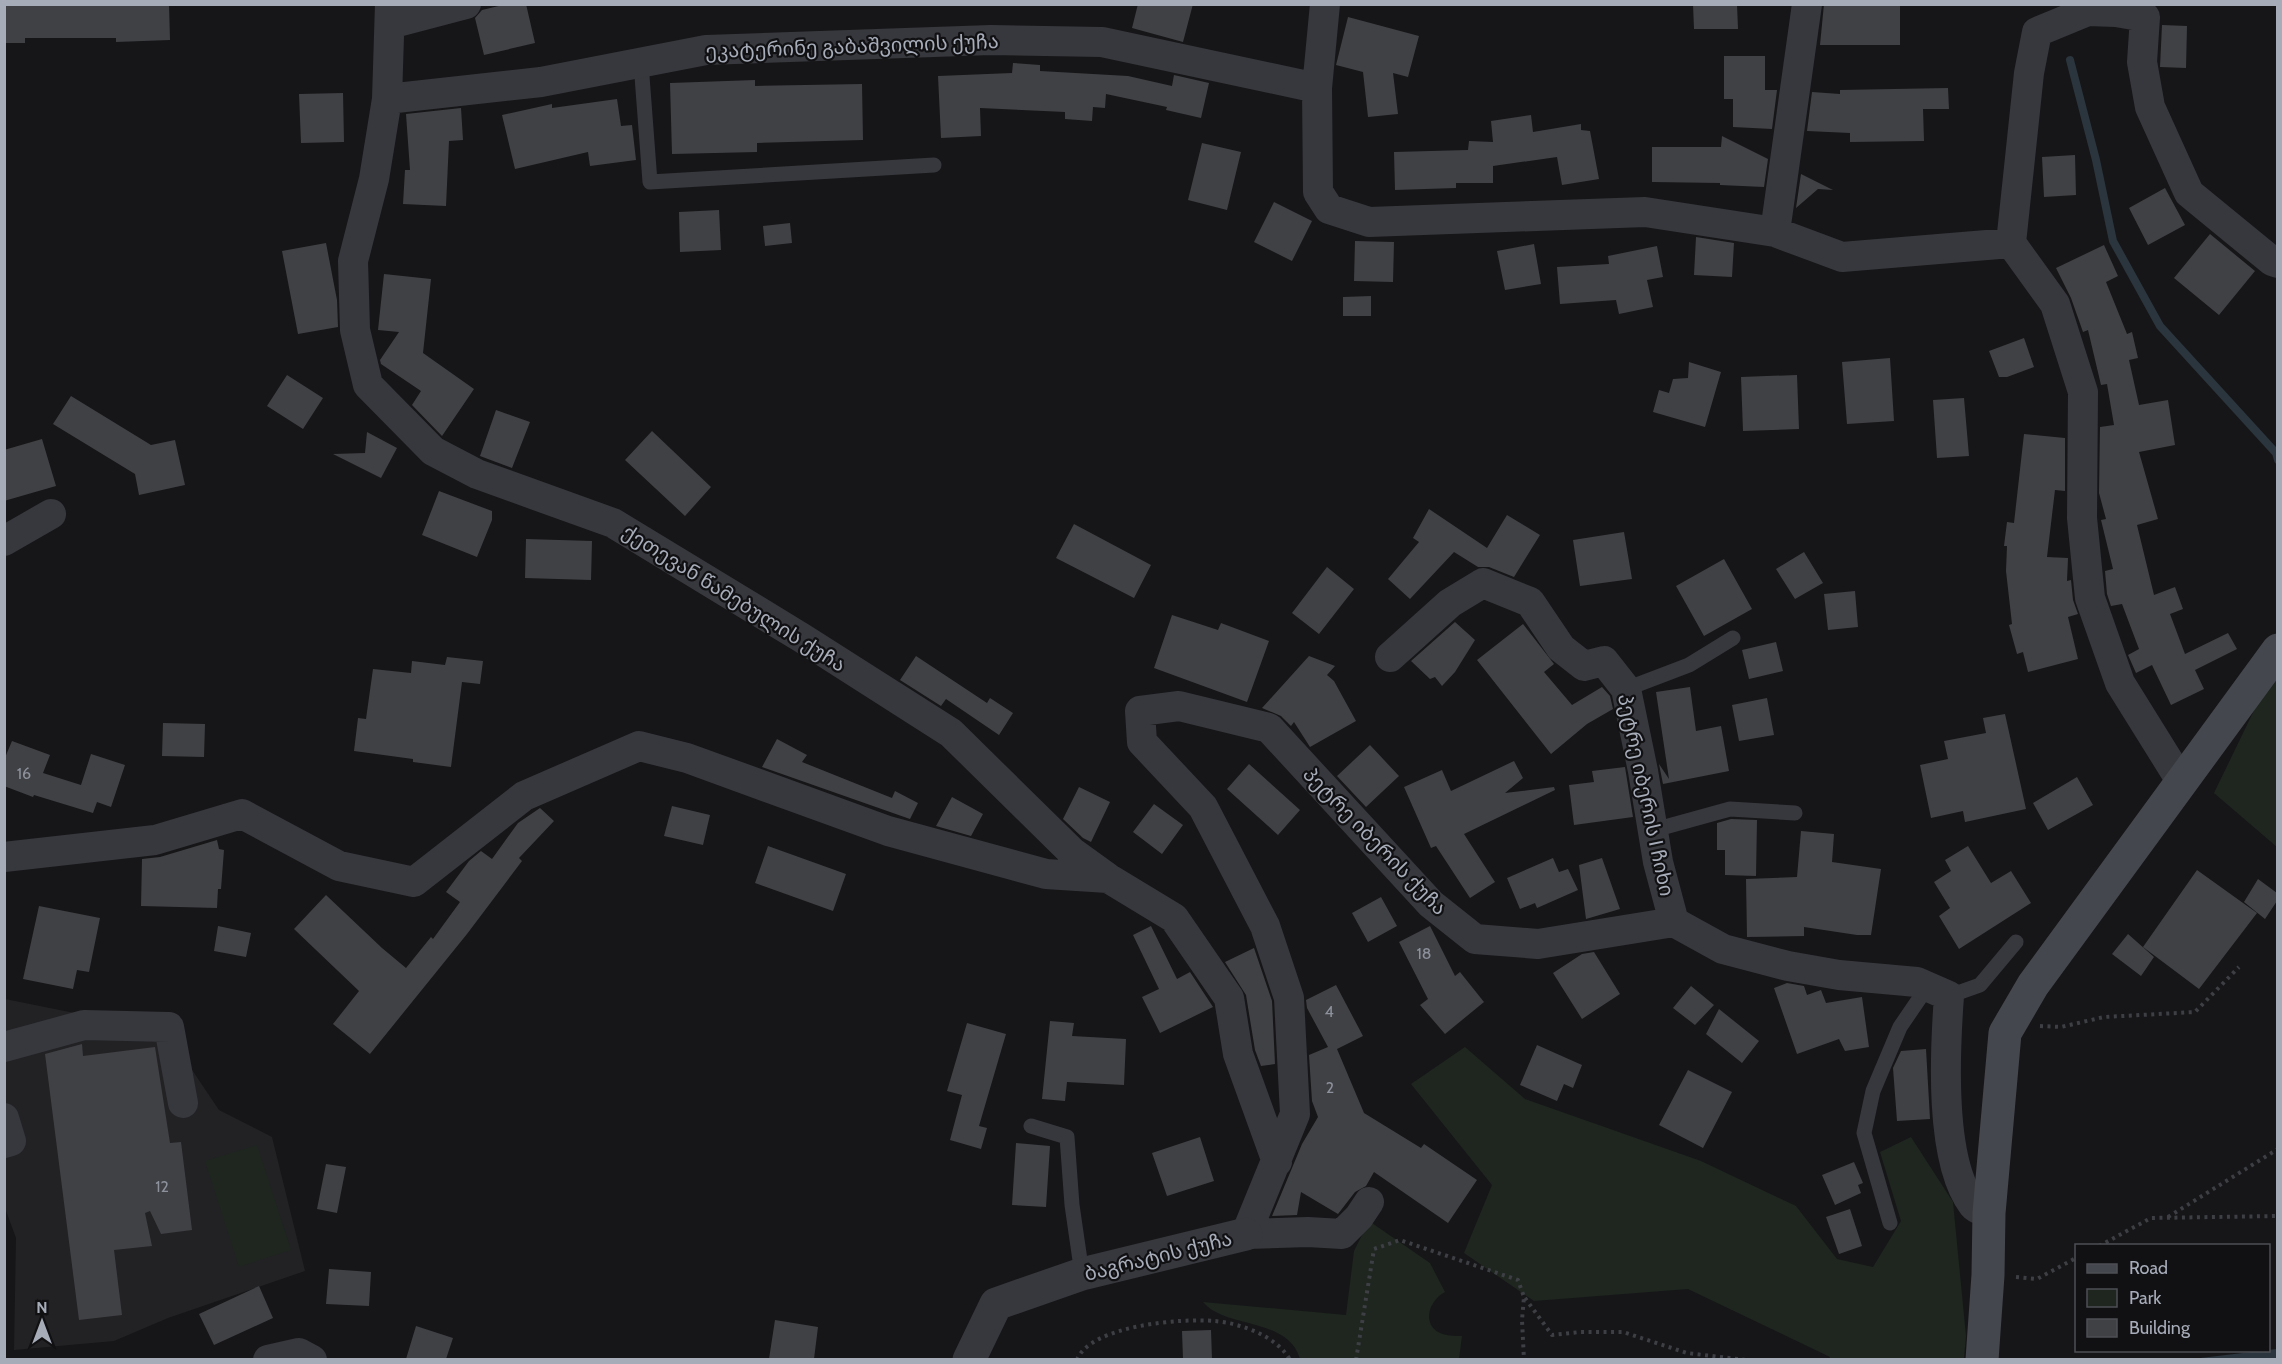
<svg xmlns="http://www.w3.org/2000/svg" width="2282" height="1364" font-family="Cabin,'Noto Sans Georgian',sans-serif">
<rect width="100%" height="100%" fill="#161618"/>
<path fill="#222225" d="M 5,999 L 129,1024 L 176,1046 L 219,1110 L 272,1137 L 305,1271 L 168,1318 L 114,1341 L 14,1350 L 16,1238 L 5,1208 Z"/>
<path fill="#1e261f" d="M 2277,676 L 2277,847 L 2214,793 L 2262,694 Z
M 1465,1047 L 1525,1099 L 1701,1161 L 1796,1206 L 1837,1259 L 1873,1267 L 1901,1221 L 1880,1152 L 1911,1137 L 1953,1202 L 1966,1336 L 1964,1359 L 1829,1359 L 1830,1357 L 1688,1289 L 1534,1301 L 1464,1253 L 1492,1185 L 1411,1084 Z
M 257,1145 L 291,1250 L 239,1267 L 205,1161 Z
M 1369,1221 L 1430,1263 L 1445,1292 C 1431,1299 1421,1321 1438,1332 C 1445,1336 1454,1336 1462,1336 L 1459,1359 L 1300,1359 C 1289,1322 1241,1327 1214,1311 C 1210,1309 1206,1305 1203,1302 L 1346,1315 L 1354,1251 Z"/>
<path fill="#2b353d" d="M 2277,1349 L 2277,1359 L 2192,1359 L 2268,1350 Z"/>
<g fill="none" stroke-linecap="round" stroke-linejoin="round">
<path stroke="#2b353d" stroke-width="8" d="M 2070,60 L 2096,160 L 2113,241 L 2160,326 L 2276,453 L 2278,460"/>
</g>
<path fill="#404145" d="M 4,4 L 169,4 L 170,40 L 116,42 L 116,38 L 25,38 L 25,43 L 4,43 Z
M 507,4 L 526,4 L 535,43 L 484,55 L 475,18 L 482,10 Z
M 1138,4 L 1193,4 L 1183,42 L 1132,28 Z
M 1693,4 L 1737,4 L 1738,29 L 1694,29 Z
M 1824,4 L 1900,4 L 1900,45 L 1820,45 Z
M 1348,17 L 1419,36 L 1408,77 L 1393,73 L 1398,114 L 1368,117 L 1363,72 L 1336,65 Z
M 2162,25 L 2187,26 L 2186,68 L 2160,67 Z
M 1724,56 L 1765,56 L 1765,90 L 1777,90 L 1772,129 L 1733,127 L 1733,99 L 1724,99 Z
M 1013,63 L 1040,65 L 1040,71 L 1128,76 L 1172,86 L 1174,75 L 1209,83 L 1201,118 L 1166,110 L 1167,107 L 1106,94 L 1105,108 L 1093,107 L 1092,121 L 1065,119 L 1065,112 L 980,108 L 981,136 L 941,138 L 938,76 L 1012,73 Z
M 755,80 L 755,86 L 862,84 L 863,140 L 757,143 L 757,152 L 672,154 L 670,83 Z
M 1948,88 L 1949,109 L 1923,109 L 1924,141 L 1850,142 L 1850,133 L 1807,131 L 1812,92 L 1840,94 L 1840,90 Z
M 343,93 L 344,142 L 301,143 L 299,94 Z
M 617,99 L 621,126 L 632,125 L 636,160 L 590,166 L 588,152 L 515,169 L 502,115 L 552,104 L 552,108 Z
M 461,108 L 463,140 L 449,141 L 446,206 L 403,204 L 405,170 L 410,170 L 406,114 Z
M 1531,115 L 1533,132 L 1581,124 L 1581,130 L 1590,131 L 1599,179 L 1562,185 L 1557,157 L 1493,166 L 1493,183 L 1456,183 L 1456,188 L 1395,190 L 1394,152 L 1468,150 L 1469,141 L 1493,142 L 1491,121 Z
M 1722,136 L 1768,159 L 1764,187 L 1720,185 L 1720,183 L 1652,182 L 1652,147 L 1721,147 Z
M 1202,143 L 1241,152 L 1227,210 L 1188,200 Z
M 2075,155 L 2076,195 L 2044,197 L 2042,157 Z
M 1801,174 L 1833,190 L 1818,189 L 1796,208 Z
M 2165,188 L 2185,225 L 2148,245 L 2129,208 Z
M 1274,202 L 1312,221 L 1292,261 L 1254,242 Z
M 719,210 L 721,250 L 680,252 L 679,212 Z
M 790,223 L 792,243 L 765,246 L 763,226 Z
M 2210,234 L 2255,271 L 2219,315 L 2174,278 Z
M 1696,237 L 1734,243 L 1732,277 L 1694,275 Z
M 1355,241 L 1394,242 L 1393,282 L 1354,281 Z
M 326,243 L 337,300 L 338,327 L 298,334 L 282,251 Z
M 1534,244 L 1541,284 L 1505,290 L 1497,251 Z
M 2104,245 L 2118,276 L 2106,282 L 2127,334 L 2132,332 L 2138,358 L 2129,360 L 2139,405 L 2168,400 L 2175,445 L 2139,452 L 2158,519 L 2137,525 L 2154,595 L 2175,587 L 2183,609 L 2170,614 L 2185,654 L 2228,633 L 2237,649 L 2195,670 L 2204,689 L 2171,705 L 2152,665 L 2136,673 L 2128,655 L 2139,649 L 2122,604 L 2111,606 L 2107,594 L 2105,571 L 2113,569 L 2101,520 L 2106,519 L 2099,493 L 2100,427 L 2114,425 L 2107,384 L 2101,385 L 2088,330 L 2083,332 L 2071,298 L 2056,268 Z
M 1657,246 L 1663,277 L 1647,280 L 1653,307 L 1619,314 L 1616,300 L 1560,304 L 1557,267 L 1609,264 L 1608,256 Z
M 384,274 L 431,279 L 423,353 L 474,389 L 442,436 L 412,405 L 421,391 L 381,364 L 380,360 L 399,332 L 378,330 Z
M 1371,296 L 1371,316 L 1343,316 L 1343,297 Z
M 2024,338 L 2034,367 L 2007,377 L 1999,377 L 1989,351 Z
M 1890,358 L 1894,421 L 1847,424 L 1842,362 Z
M 1689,362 L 1721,372 L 1705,427 L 1653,412 L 1659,390 L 1669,393 L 1673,379 L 1688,378 Z
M 287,375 L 323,398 L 303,429 L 267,406 Z
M 1797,375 L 1799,429 L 1743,431 L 1741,377 Z
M 71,396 L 151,445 L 175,440 L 185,485 L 139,495 L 135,474 L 53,424 Z
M 1964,398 L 1969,456 L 1937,458 L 1933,400 Z
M 496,410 L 530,422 L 512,468 L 480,456 Z
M 652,431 L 711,487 L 685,516 L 625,460 Z
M 367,432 L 397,448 L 381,478 L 333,454 L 365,453 Z
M 2024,434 L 2065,438 L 2065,491 L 2055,490 L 2047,557 L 2068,558 L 2067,581 L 2071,580 L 2073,600 L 2078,614 L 2068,617 L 2078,659 L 2028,672 L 2023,652 L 2017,654 L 2009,625 L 2012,624 L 2006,571 L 2007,546 L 2004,546 L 2007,522 L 2014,523 Z
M 42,439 L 56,486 L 4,501 L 4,450 Z
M 439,491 L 492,511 L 492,520 L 477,557 L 422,535 Z
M 1429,509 L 1487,548 L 1507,515 L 1540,535 L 1514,577 L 1489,567 L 1478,567 L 1454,552 L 1410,599 L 1388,579 L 1419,542 L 1413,538 Z
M 1074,524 L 1151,565 L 1134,598 L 1056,558 Z
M 1624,532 L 1632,579 L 1580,586 L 1573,540 Z
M 526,539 L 592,541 L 591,580 L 525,578 Z
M 1804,552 L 1823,583 L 1795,599 L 1776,569 Z
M 1724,559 L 1752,609 L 1704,636 L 1676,586 Z
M 1327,567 L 1354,589 L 1319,634 L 1292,613 Z
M 1855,591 L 1858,627 L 1828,630 L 1824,594 Z
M 1172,615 L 1218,630 L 1221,623 L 1269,641 L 1247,702 L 1154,668 Z
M 1455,622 L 1475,640 L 1455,672 L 1442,686 L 1435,677 L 1430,679 L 1411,661 Z
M 1523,624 L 1554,664 L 1544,672 L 1572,705 L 1602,687 L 1610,696 L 1613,709 L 1587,724 L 1551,754 L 1477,660 Z
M 1776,642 L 1783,671 L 1749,679 L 1742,650 Z
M 916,656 L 987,703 L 990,698 L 1013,713 L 999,735 L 946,699 L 941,706 L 900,680 Z
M 1309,656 L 1335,666 L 1327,675 L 1334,681 L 1356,721 L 1310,747 L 1294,722 L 1291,726 L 1281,716 L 1262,708 Z
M 447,657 L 483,661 L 480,684 L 462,682 L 451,767 L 413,762 L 413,759 L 354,751 L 358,718 L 366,719 L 373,669 L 411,673 L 412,661 L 445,665 Z
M 1690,687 L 1696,731 L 1721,726 L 1729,771 L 1663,784 L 1659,764 L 1669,779 L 1656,692 Z
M 1767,698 L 1774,735 L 1739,741 L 1732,705 Z
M 2005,714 L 2026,809 L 1965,822 L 1963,811 L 1931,818 L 1920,765 L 1948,759 L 1944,741 L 1986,733 L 1983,718 Z
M 163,723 L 205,724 L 204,757 L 162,756 Z
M 777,739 L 807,755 L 802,762 L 892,798 L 895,791 L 918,803 L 910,819 L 762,767 Z
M 12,741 L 50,755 L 43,773 L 81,785 L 91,754 L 125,765 L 111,807 L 97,802 L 93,813 L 34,795 L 33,797 L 4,786 L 4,760 Z
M 1370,745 L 1399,776 L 1366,807 L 1337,776 Z
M 1514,761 L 1523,778 L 1505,793 L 1554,787 L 1555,790 L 1464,834 L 1495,882 L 1470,898 L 1436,846 L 1431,848 L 1404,787 L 1442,770 L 1451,791 Z
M 1249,764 L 1300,810 L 1278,835 L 1227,789 Z
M 1625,767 L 1633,817 L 1574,825 L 1569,785 L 1594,782 L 1592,771 Z
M 2077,777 L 2093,805 L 2048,830 L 2033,803 Z
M 1079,787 L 1110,802 L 1091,842 L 1083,838 L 1063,819 Z
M 952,797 L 983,814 L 971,836 L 936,826 Z
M 1154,804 L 1183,825 L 1162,854 L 1133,832 Z
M 672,806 L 710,815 L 703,845 L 664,836 Z
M 540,808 L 554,821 L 519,858 L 522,861 L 467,934 L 370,1054 L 333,1024 L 359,991 L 294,929 L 326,895 L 382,948 L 406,968 L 431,937 L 433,939 L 460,902 L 446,892 L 469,861 L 481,851 L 492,859 L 518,823 Z
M 1731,819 L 1757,820 L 1756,876 L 1725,875 L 1725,850 L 1717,850 L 1717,823 Z
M 1801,831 L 1834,834 L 1832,862 L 1881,869 L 1871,935 L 1857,935 L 1804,927 L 1804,936 L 1747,937 L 1746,879 L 1797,877 Z
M 217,840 L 219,849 L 224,850 L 221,889 L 218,889 L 217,908 L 141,906 L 142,859 L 160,857 Z
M 768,846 L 846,874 L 833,911 L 755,883 Z
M 1968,846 L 1991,883 L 2011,871 L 2031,903 L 1959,949 L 1939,916 L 1950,908 L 1934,882 L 1951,871 L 1945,860 Z
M 1553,858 L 1559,872 L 1568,869 L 1578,890 L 1537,908 L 1535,903 L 1520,909 L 1507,878 Z
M 1602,858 L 1620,909 L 1586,919 L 1579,865 Z
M 2197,870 L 2257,913 L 2199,989 L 2143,947 Z
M 2258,879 L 2277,893 L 2277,901 L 2265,919 L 2244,902 Z
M 1381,897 L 1397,926 L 1368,942 L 1352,913 Z
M 39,906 L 100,918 L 89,972 L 77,970 L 73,989 L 23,979 Z
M 218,926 L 251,933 L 246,957 L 214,951 Z
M 1151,926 L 1177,979 L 1190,972 L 1213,1007 L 1160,1033 L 1142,997 L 1159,989 L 1133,935 Z
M 1430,926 L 1455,976 L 1460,972 L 1484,1002 L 1445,1034 L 1420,1005 L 1428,999 L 1399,942 Z
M 2128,934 L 2154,957 L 2141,976 L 2112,954 Z
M 1254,948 L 1272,1001 L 1275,1064 L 1261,1066 L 1255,1050 L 1246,995 L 1225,962 Z
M 1594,952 L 1620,994 L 1582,1019 L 1553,973 L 1582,954 Z
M 1787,983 L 1804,986 L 1807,995 L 1821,990 L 1826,1003 L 1862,997 L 1869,1047 L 1845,1051 L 1839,1039 L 1797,1054 L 1774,988 Z
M 1336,985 L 1363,1036 L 1337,1049 L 1364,1113 L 1421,1148 L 1424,1144 L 1477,1180 L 1448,1223 L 1374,1172 L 1366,1186 L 1355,1192 L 1338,1214 L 1301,1192 L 1297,1215 L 1272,1216 L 1302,1144 L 1318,1117 L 1312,1101 L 1309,1055 L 1328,1047 L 1307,1008 L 1306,1000 Z
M 1691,986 L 1714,1005 L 1695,1025 L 1673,1008 Z
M 1719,1009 L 1759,1041 L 1742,1063 L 1706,1034 Z
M 1050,1021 L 1074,1023 L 1072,1036 L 1126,1039 L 1124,1085 L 1067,1082 L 1065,1101 L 1042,1099 Z
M 967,1023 L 1006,1034 L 979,1126 L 987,1128 L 981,1149 L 950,1140 L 962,1095 L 947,1091 Z
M 82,1044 L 83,1056 L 155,1047 L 170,1143 L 181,1142 L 192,1230 L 161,1234 L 150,1211 L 145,1213 L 152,1246 L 114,1250 L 122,1315 L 79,1320 L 45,1054 Z
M 1537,1045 L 1582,1065 L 1573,1088 L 1564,1084 L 1557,1101 L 1520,1085 Z
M 1926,1049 L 1930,1119 L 1897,1121 L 1893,1068 L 1901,1051 Z
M 1688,1070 L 1732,1092 L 1703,1148 L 1659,1125 Z
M 1200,1137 L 1214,1181 L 1167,1196 L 1152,1153 Z
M 1016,1143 L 1050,1146 L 1046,1207 L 1012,1205 Z
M 1854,1162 L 1863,1183 L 1858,1185 L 1861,1193 L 1835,1205 L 1822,1175 Z
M 326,1164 L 346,1167 L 337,1213 L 317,1209 Z
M 1850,1209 L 1862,1246 L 1839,1254 L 1826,1217 Z
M 329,1269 L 371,1272 L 369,1306 L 326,1304 Z
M 259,1286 L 273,1318 L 214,1345 L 199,1314 Z
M 775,1320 L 818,1327 L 814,1359 L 769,1359 Z
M 416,1326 L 453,1338 L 446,1359 L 406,1359 Z
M 1211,1330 L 1212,1359 L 1183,1359 L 1182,1331 Z"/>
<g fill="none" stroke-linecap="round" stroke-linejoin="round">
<path stroke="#3d3f44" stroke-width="4" stroke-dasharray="3 4.5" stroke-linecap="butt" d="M 2040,1026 L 2061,1027 L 2104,1017 L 2195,1012 L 2239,967
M 2168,1217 L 2278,1149
M 2099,1246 L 2151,1218 L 2278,1216
M 2016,1277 L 2037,1279 L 2076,1258
M 1525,1298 L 1552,1335 L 1580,1332 L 1623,1332 L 1687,1353 L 1746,1360
M 1077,1360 C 1090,1325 1183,1318 1214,1321 C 1240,1323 1277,1336 1290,1360
M 1356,1360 L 1374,1249 L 1400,1240 L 1518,1280 L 1524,1297 L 1522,1320 L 1524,1360"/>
<path stroke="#37383d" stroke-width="15" d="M 641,63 L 650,182 L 934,165
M 1626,689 L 1689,665 L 1733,638
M 1654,830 L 1730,809 L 1795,813
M 1949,996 L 1980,985 L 2016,942
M 1031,1126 L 1067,1137 L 1072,1205 L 1082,1274
M 1890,1223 L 1864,1133 L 1873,1091 L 1900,1027 L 1928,986"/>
<path stroke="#37383d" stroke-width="30" d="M 390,4 L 387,99 L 374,179 L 353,261 L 355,330 L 368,385 L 433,451 L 477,474 L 613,523 L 802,638 L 951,733 L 1072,852 L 1108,878 L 1174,918 L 1229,998 L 1238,1054 L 1277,1162
M 1325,4 L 1317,88 L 1318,192 L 1329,209 L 1369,222 L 1645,212 L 1775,232 L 1842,257 L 2011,243
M 390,24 L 466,4
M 387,99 L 541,82 L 706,50 L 991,40 L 1102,42 L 1317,88
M 1775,232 L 1807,4
M 4,541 L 51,514
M 1390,657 L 1450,603 L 1483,583 L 1530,602 L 1561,648 L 1584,666 L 1604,661 L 1626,689 L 1643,771 L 1658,862 L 1674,922
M 2181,781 L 2120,683 L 2090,598 L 2082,518 L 2083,392 L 2055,304 L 2011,243 L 2029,73 L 2037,32 L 2088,11 L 2116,12 L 2145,17 L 2142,62 L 2150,107 L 2189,193 L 2272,261 L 2278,263
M 4,857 L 155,840 L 242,814 L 339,866 L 414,882 L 524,796 L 639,746 L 687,758 L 888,831 L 1046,874 L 1108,878
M 4,1047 L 84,1025 L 169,1027 L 183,1103
M 4,1118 L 11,1141 L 4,1143
M 1369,1202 L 1359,1217 L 1342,1234 L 1308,1232 L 1246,1234 L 1295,1114 L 1289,998 L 1265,926 L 1203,807 L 1142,742 L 1140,711 L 1179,706 L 1269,728 L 1431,904 L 1475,939 L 1538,944 L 1674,922 L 1723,949 L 1788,966 L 1839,975 L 1917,982 L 1949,996 C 1945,1050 1939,1161 1973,1205 C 1977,1210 1984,1211 1989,1213
M 268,1360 L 299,1353 L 312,1360"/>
<path stroke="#37383d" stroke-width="33" d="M 969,1360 L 996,1304 L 1082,1274 L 1246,1234"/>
<path stroke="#45474e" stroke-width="33" d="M 1982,1360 L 1988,1275 L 1989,1213 L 2005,1033 L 2033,985 L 2278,650"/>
</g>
<g text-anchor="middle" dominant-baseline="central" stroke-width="4.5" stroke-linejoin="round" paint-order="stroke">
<g font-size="16" fill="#8d919c">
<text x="24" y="773">16</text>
<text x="1424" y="953">18</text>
<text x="1329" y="1011">4</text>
<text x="1330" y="1087">2</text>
<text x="162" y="1186">12</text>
</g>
<g font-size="20" fill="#a7acb9" stroke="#111113">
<text transform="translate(852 46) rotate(-2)">ეკატერინე გაბაშვილის ქუჩა</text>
<text transform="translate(734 598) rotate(32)">ქეთევან წამებულის ქუჩა</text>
<text transform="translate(1646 795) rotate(78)">პეტრე იბერის I ჩიხი</text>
<text transform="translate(1375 841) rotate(46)">პეტრე იბერის ქუჩა</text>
<text transform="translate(1158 1256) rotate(-14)">ბაგრატის ქუჩა</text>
</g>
</g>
<rect width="2282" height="1364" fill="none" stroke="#a7acb9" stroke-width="12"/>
<rect x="2075" y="1244" width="195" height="108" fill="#111113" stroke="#4d4f55" stroke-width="1.5"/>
<rect x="2087" y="1264" width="30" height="9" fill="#45474e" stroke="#4d4f55" stroke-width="1.5"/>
<text x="2129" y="1274" font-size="18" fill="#a7acb9">Road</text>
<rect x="2087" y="1289" width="30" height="18" fill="#1e261f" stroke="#4d4f55" stroke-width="1.5"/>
<text x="2129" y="1304" font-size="18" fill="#a7acb9">Park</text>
<rect x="2087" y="1319" width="30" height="18" fill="#404145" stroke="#4d4f55" stroke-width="1.5"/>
<text x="2129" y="1334" font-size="18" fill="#a7acb9">Building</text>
<g transform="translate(42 1322)" stroke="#111113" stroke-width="4.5" paint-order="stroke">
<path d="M0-4.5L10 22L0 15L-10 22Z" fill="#a7acb9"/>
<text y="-9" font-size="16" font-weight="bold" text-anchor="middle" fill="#a7acb9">N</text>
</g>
</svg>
